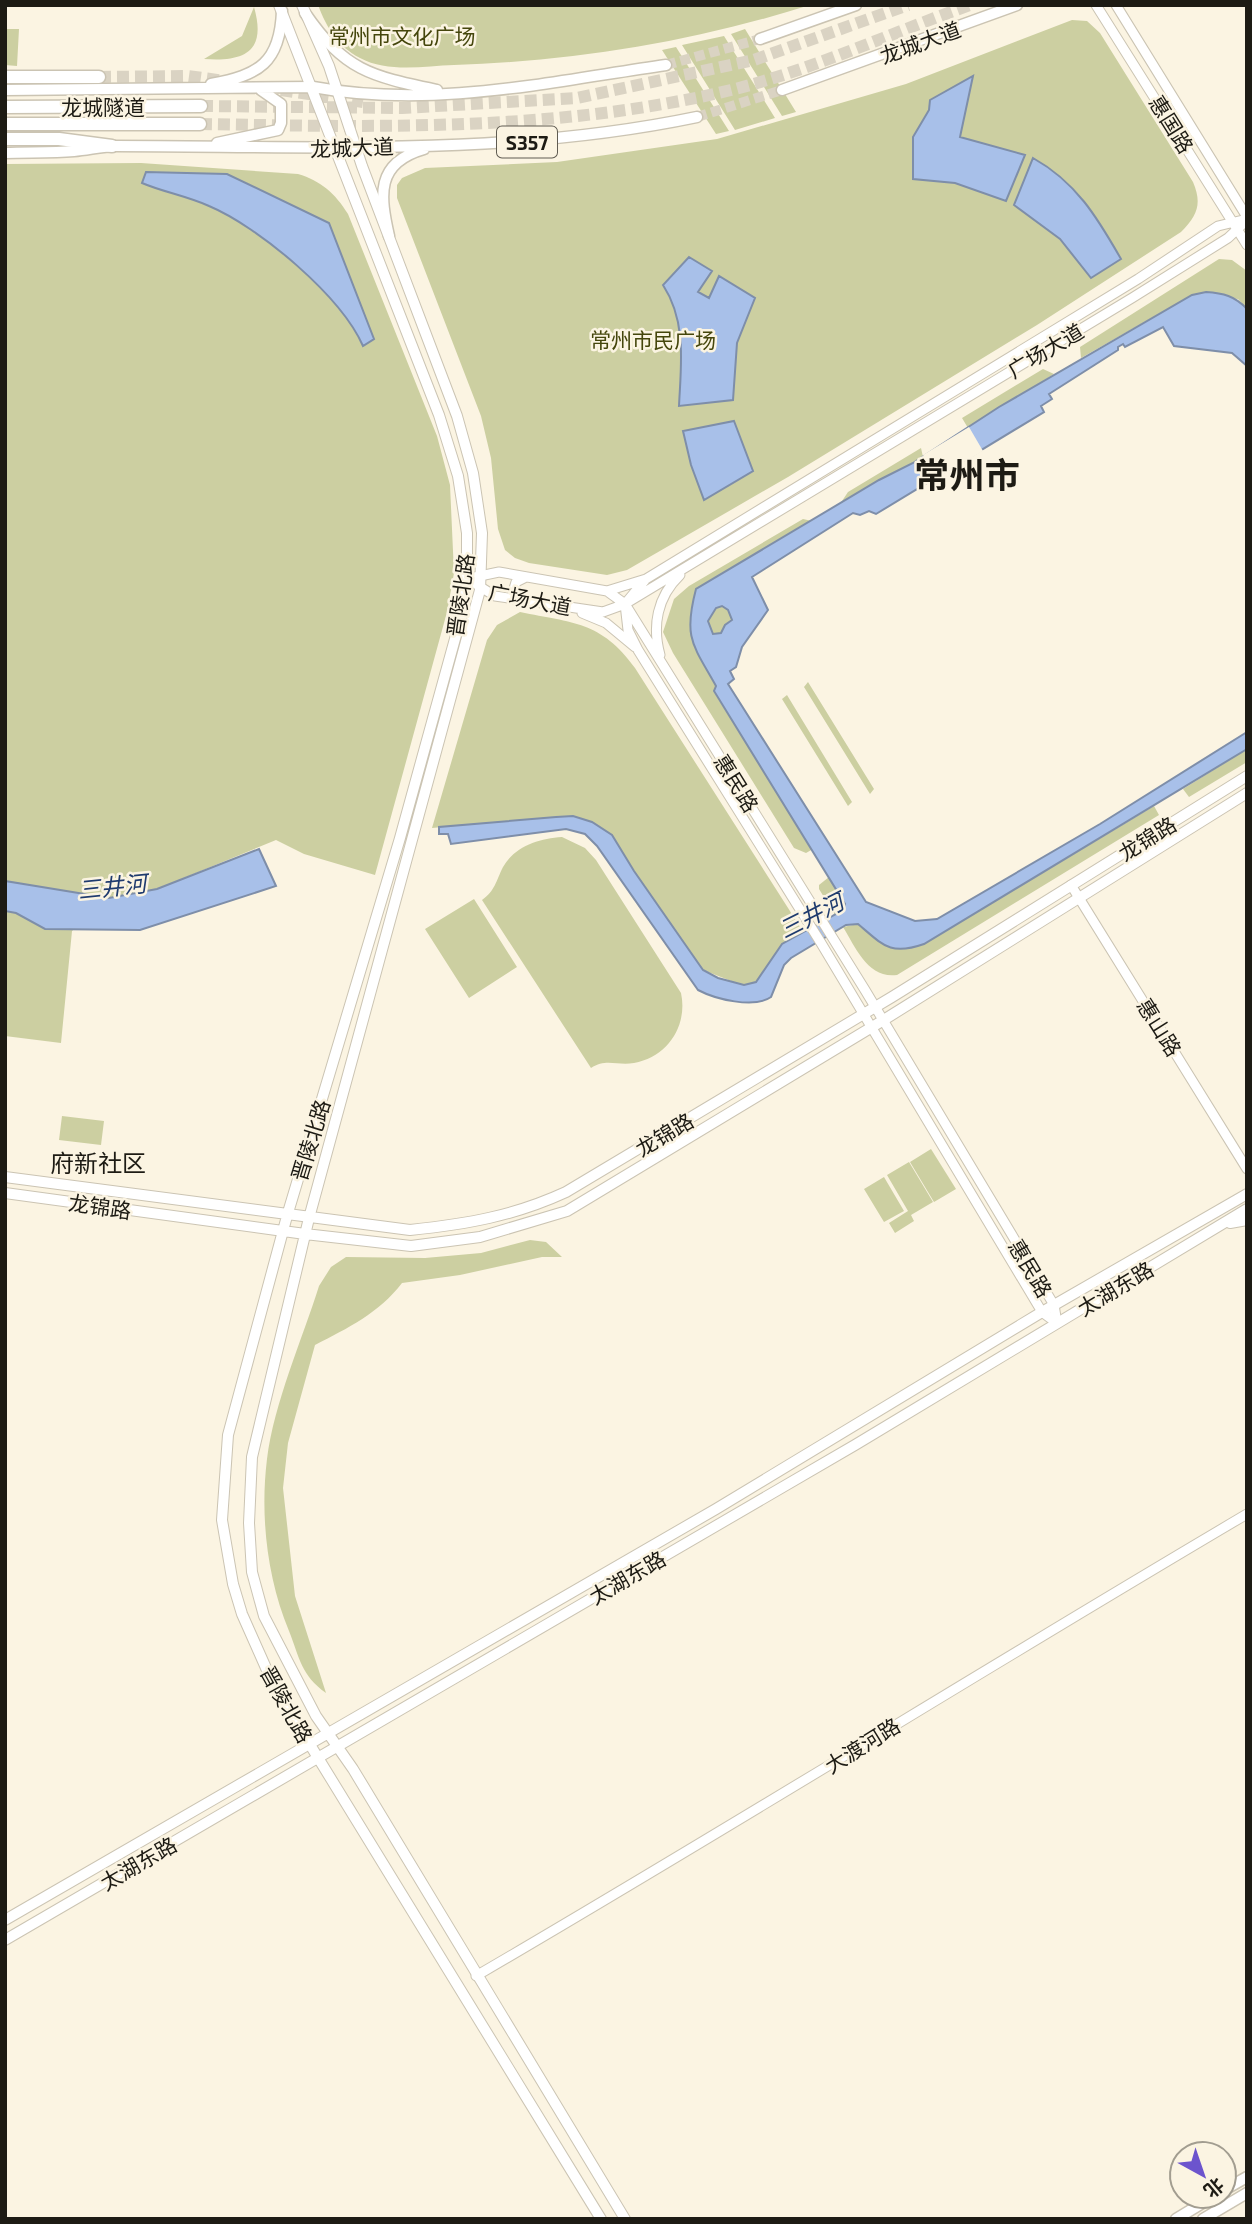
<svg xmlns="http://www.w3.org/2000/svg" width="1252" height="2224" font-family="'Exo 2','Noto Sans SC',sans-serif">
<rect width="100%" height="100%" fill="#fbf4e2"/>
<path fill="#cccfa1" d="M 318,5 L 810,5 C 693,42 576,61 454,65 C 424,66 388,73 360,58 C 337,46 327,28 318,5 Z
M 254,7 C 267,52 244,62 204,59 L 242,36 Z
M 1072,20 L 1087,21 L 1100,33 L 1193,182 C 1202,203 1198,215 1181,232 L 1037,325 L 788,477 L 627,570 L 607,575 L 529,563 L 515,558 L 505,550 L 498,529 L 491,458 L 481,416 L 397,198 L 397,185 L 402,178 L 425,168 L 557,162 L 717,139 L 906,84 Z
M 5,29 L 19,29 L 17,66 L 5,65 Z
M 745,29 L 796,112 L 782,116 L 731,34 Z
M 724,36 L 775,118 L 735,130 L 682,45 Z
M 676,47 L 729,131 L 716,134 L 662,50 Z
M 141,163 L 298,174 C 321,181 335,193 348,214 L 437,436 L 450,485 L 454,573 L 447,612 L 375,875 L 304,854 L 276,840 L 157,889 L 109,898 L 72,931 L 61,1043 L 5,1036 L 5,164 Z
M 1219,259 L 1232,260 L 1247,271 L 1247,309 L 1238,299 L 1192,295 L 1081,358 L 1080,347 Z
M 1043,369 L 1054,374 L 968,428 L 962,418 Z
M 921,448 L 923,457 L 840,504 L 848,492 Z
M 803,519 L 812,521 L 696,589 C 684,635 694,647 716,686 L 714,692 L 813,849 L 806,853 L 794,848 L 673,653 L 663,632 L 674,599 L 689,586 Z
M 722,606 L 728,610 L 732,620 L 721,633 L 713,634 L 708,621 L 716,608 Z
M 520,612 C 573,623 601,621 635,668 L 804,933 L 782,944 L 756,982 L 744,986 L 703,970 L 634,871 L 612,835 L 592,822 L 556,817 L 432,828 L 487,640 L 497,625 Z
M 808,682 L 874,789 L 870,794 L 804,687 Z
M 787,695 L 852,802 L 848,806 L 782,699 Z
M 1247,749 L 1247,762 L 1189,797 L 1183,789 Z
M 1154,806 L 1159,815 L 897,975 C 868,979 856,948 843,927 L 858,924 C 883,945 890,956 924,944 Z
M 562,837 L 585,848 L 596,860 L 681,993 C 688,1025 668,1057 634,1063 C 617,1066 606,1058 591,1068 L 482,900 C 495,891 496,881 503,867 C 516,845 539,839 562,837 Z
M 829,877 L 845,904 L 843,910 L 835,915 L 819,889 L 819,885 Z
M 474,899 L 517,967 L 469,998 L 425,929 Z
M 62,1116 L 104,1121 L 101,1145 L 59,1140 Z
M 931,1149 L 956,1189 L 934,1202 L 910,1162 Z
M 909,1162 L 933,1202 L 911,1215 L 914,1221 L 895,1233 L 889,1223 L 908,1211 L 887,1175 Z
M 884,1177 L 904,1211 L 884,1222 L 864,1189 Z
M 530,1240 L 546,1242 L 562,1257 L 542,1257 L 460,1275 L 402,1283 C 379,1313 348,1328 315,1345 L 288,1443 L 283,1488 L 295,1596 L 326,1693 C 301,1675 300,1659 289,1631 C 267,1578 260,1516 267,1459 C 274,1403 302,1340 319,1286 L 331,1267 L 346,1257 L 425,1258 L 481,1253 Z"/>
<path fill="#a8c0e9" stroke="#7e8ea9" stroke-width="2" fill-rule="evenodd" d="M 973,76 L 960,137 L 1025,155 L 1006,201 L 955,183 L 913,179 L 913,137 L 929,110 L 930,100 Z
M 1033,158 C 1076,182 1097,217 1121,259 L 1091,278 L 1060,239 L 1014,205 Z
M 146,172 L 227,174 L 329,223 L 374,339 L 363,346 C 341,296 259,227 209,206 C 187,196 163,192 142,183 Z
M 689,257 L 712,271 L 698,292 L 709,298 L 719,276 L 755,298 L 737,343 L 733,400 L 679,406 C 681,364 687,322 663,285 Z
M 1206,292 C 1223,293 1235,296 1247,309 L 1247,366 L 1232,353 L 1174,346 L 1163,327 L 1125,347 L 1123,344 L 1118,347 L 1118,350 L 1049,394 L 1052,399 L 1041,406 L 1044,412 L 876,514 L 869,511 L 860,515 L 853,513 L 752,577 L 768,610 L 742,647 L 736,667 L 730,671 L 734,679 L 728,684 L 866,902 L 915,921 L 937,919 L 1100,824 L 1247,732 L 1247,749 L 924,944 C 890,956 883,945 858,924 L 846,925 L 791,958 L 784,965 L 771,997 C 754,1009 715,999 698,990 L 597,846 L 585,834 L 566,829 L 451,844 L 448,834 L 439,834 L 439,827 L 556,817 L 573,816 L 592,822 L 612,835 L 634,871 L 703,970 L 718,978 L 744,985 L 756,982 L 782,944 L 843,910 L 845,904 L 714,691 L 716,686 C 693,645 683,638 696,589 L 879,480 L 913,463 L 999,407 L 1192,295 ZM 722,606 L 728,610 L 732,620 L 725,625 L 721,633 L 713,634 L 708,621 L 716,608 Z
M 734,421 L 753,471 L 704,500 L 691,465 L 683,431 Z
M 259,849 L 276,886 L 140,930 L 45,929 L 16,913 L 5,911 L 5,881 L 109,898 L 157,889 Z"/>
<path fill="#fbf4e2" d="M 969,427 L 983,451 L 937,478 L 923,455 Z"/>
<g fill="none" stroke-linecap="round" stroke-linejoin="round">
<path stroke="#dad3c3" stroke-width="10" stroke-dasharray="10 5" stroke-linecap="butt" d="M 666,65 L 760,39
M 697,117 L 782,90"/>
<path stroke="#dad3c3" stroke-width="12" stroke-dasharray="12 6" stroke-linecap="butt" d="M 99,77 L 188,76 L 225,81
M 281,90 L 363,102
M 201,106 L 402,108 L 577,98 L 754,60 L 908,5
M 200,124 C 377,127 557,132 731,90 C 812,70 891,33 970,5"/>
<defs>
<path id="tertiary" d="M 1096,5 L 1247,245
M 1116,5 L 1247,217
M 475,577 L 499,572 L 607,591 L 646,579 L 1138,279 L 1218,226 L 1247,219
M 466,578 L 495,596 L 603,612 L 625,604 L 1132,298 L 1228,238 L 1247,220
M 645,580 L 625,604 L 628,630 L 638,650 L 821,943 L 1042,1312 L 1057,1323
M 607,591 L 625,604 L 865,990 L 1054,1305 L 1057,1323
M 521,600 L 513,592 L 516,582 L 526,577
M 582,613 L 606,623 L 635,647
M 660,655 C 652,626 657,597 680,575
M 1071,885 L 1247,1169
M 476,1976 C 735,1825 989,1666 1247,1514"/>
<path id="secondary" d="M 279,5 L 439,415 L 458,476 L 467,533 L 467,568 L 461,617 L 400,838 L 287,1216 L 228,1435 L 222,1520 L 233,1584 L 242,1614 L 274,1686 L 601,2219
M 302,5 L 329,66 L 362,166 L 457,416 L 473,473 L 482,533 L 480,590 L 309,1218 L 252,1457 L 249,1523 L 252,1572 L 264,1616 L 316,1716 L 353,1769 L 625,2219
M 5,1177 L 410,1230 C 467,1224 514,1216 566,1192 L 892,997 L 1247,776
M 5,1193 L 305,1234 L 411,1246 L 480,1237 L 567,1211 L 882,1021 L 1247,793
M 1230,1223 L 1247,1220
M 5,1920 L 716,1509 L 1042,1312 L 1247,1194
M 5,1940 L 855,1445 L 1247,1209"/>
<path id="primary" d="M 305,13 C 345,71 370,76 437,90
M 760,39 L 856,5
M 211,84 C 259,75 280,63 282,11
M 5,90 L 313,87 C 432,109 548,82 666,65
M 782,90 L 1017,5
M 217,143 L 278,130 L 281,123 L 281,104 L 261,90
M 5,153 C 28,152 51,153 74,151 C 88,150 102,146 116,146 C 310,146 505,157 697,117
M 389,236 C 380,196 375,163 424,149
M 1224,2190 L 1247,2177
M 1176,2219 L 1214,2196
M 1203,2219 L 1247,2193"/>
<path id="trunk" d="M 5,77 L 99,77
M 5,107 L 201,106
M 5,124 L 200,124
M 5,139 L 59,139 L 112,146"/>
</defs>
<use href="#tertiary" stroke="#cbc4b3" stroke-width="11"/>
<use href="#secondary" stroke="#cbc4b3" stroke-width="12"/>
<use href="#primary" stroke="#cbc4b3" stroke-width="13"/>
<use href="#trunk" stroke="#cbc4b3" stroke-width="15"/>
<use href="#tertiary" stroke="#fff" stroke-width="9"/>
<use href="#secondary" stroke="#fff" stroke-width="10"/>
<use href="#primary" stroke="#fff" stroke-width="10"/>
<use href="#trunk" stroke="#fff" stroke-width="12"/>
</g>
<g text-anchor="middle" dominant-baseline="central" stroke-width="5" stroke-linejoin="round" paint-order="stroke">
<rect fill="#fbf4e2" stroke="#605c52" stroke-width="2" x="497" y="126.5" width="60" height="31" rx="5"/>
<g font-size="19" font-weight="bold" fill="#1d1b14">
<text x="527" y="142">S357</text>
</g>
<g font-size="21" fill="#45460c" stroke="#fbf4e2">
<text x="402" y="35">常州市文化广场</text>
<text x="653" y="339">常州市民广场</text>
</g>
<g font-size="21" fill="#1d1b14" stroke="#fbf4e2">
<text transform="translate(920 42) rotate(-20)">龙城大道</text>
<text x="103" y="106">龙城隧道</text>
<text transform="translate(1172 124) rotate(58)">惠国路</text>
<text transform="translate(352 147) rotate(-2)">龙城大道</text>
<text transform="translate(1045 350) rotate(-31)">广场大道</text>
<text transform="translate(460 595) rotate(-82)">晋陵北路</text>
<text transform="translate(530 599) rotate(11)">广场大道</text>
<text transform="translate(737 783) rotate(58)">惠民路</text>
<text transform="translate(1147 838) rotate(-32)">龙锦路</text>
<text transform="translate(1160 1027) rotate(58)">惠山路</text>
<text transform="translate(664 1134) rotate(-31)">龙锦路</text>
<text transform="translate(310 1140) rotate(-73)">晋陵北路</text>
<text transform="translate(100 1206) rotate(8)">龙锦路</text>
<text transform="translate(1031 1268) rotate(59)">惠民路</text>
<text transform="translate(1115 1288) rotate(-31)">太湖东路</text>
<text transform="translate(627 1577) rotate(-30)">太湖东路</text>
<text transform="translate(287 1704) rotate(61)">晋陵北路</text>
<text transform="translate(862 1745) rotate(-32)">大渡河路</text>
<text transform="translate(138 1863) rotate(-30)">太湖东路</text>
</g>
<g font-size="23" font-style="italic" fill="#1f3b6e" stroke="#fbf4e2">
<text transform="translate(112 886) rotate(-6)">三井河</text>
<text transform="translate(811 915) rotate(-27)">三井河</text>
</g>
<g font-size="24" fill="#1d1b14" stroke="#fbf4e2">
<text x="98" y="1162">府新社区</text>
</g>
<g font-size="35" font-weight="bold" fill="#1d1b14" stroke="#fbf4e2">
<text x="967" y="474">常州市</text>
</g>
</g>
<rect width="1252" height="2224" fill="none" stroke="#1d1b14" stroke-width="14"/>
<g transform="translate(1203 2175) rotate(140)"><circle r="33" fill="#fbf4e2" stroke="#a29d90" stroke-width="2"/>
<path d="M0-5L12 26L0 18L-12 26Z" fill="#6c54cd"/>
<text y="-10" font-size="19" font-weight="bold" text-anchor="middle" fill="#1d1b14">北</text>
</g>
</svg>
